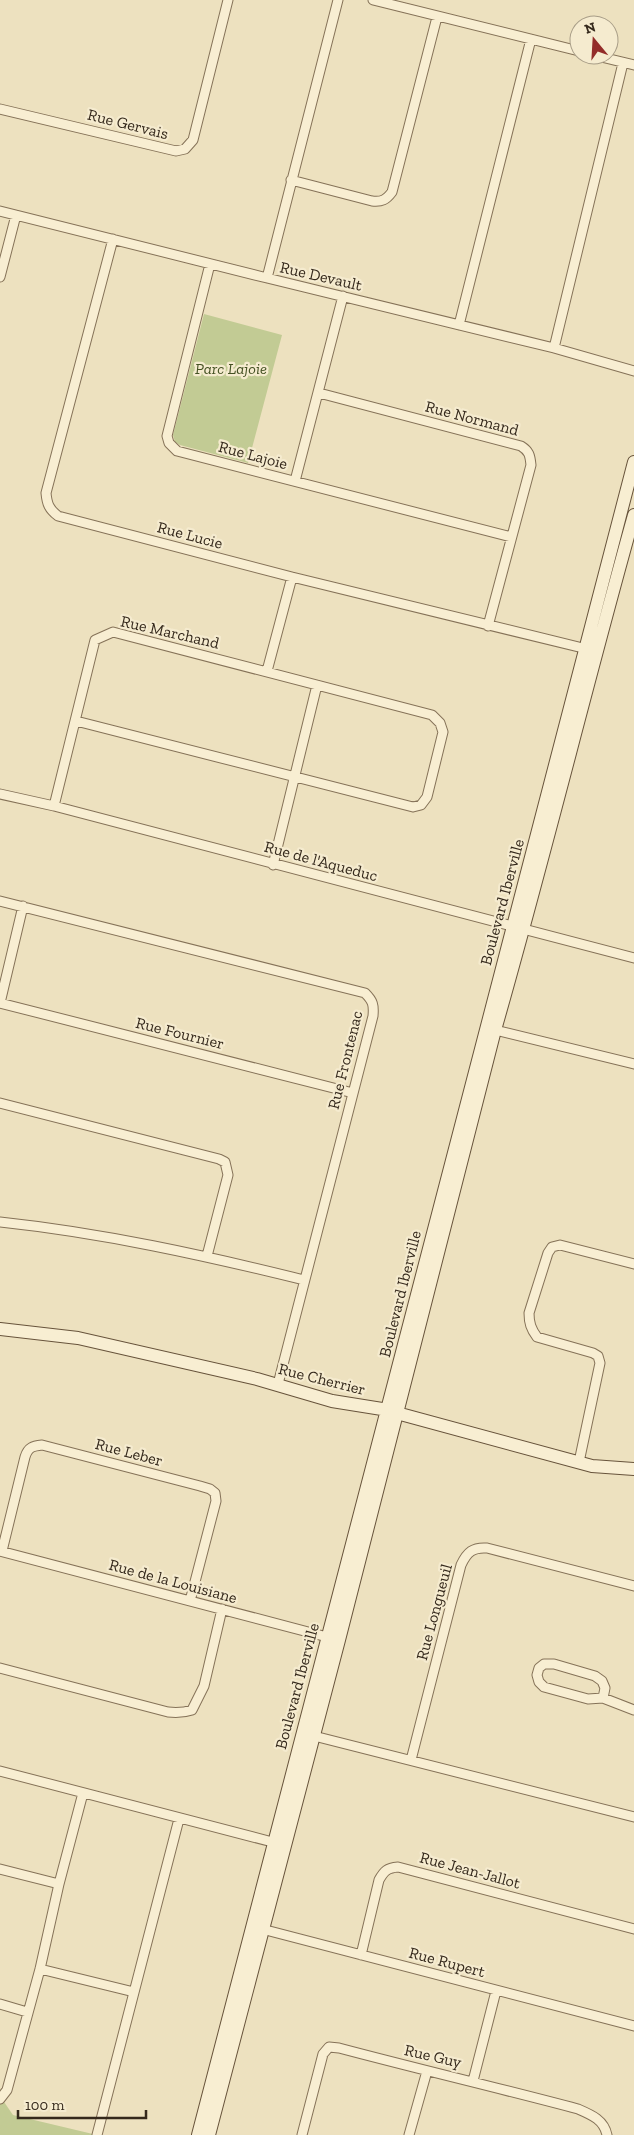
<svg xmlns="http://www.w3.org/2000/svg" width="634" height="2135" font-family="'Zilla Slab',serif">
<rect width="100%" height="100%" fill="#ede1bf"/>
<path fill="#c2cb94" d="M 204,314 L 282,335 L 248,463 L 180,445 L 175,442 L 173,435 Z
M 0,2099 L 2,2099 L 13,2115 L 97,2135 L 0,2135 Z"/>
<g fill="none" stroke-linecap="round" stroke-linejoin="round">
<defs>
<path id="street" d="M 373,0 L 579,51
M 593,55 L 634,65
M 0,109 L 176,151 L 185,149 L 193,140 L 228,0
M 291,180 L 372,201 C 382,202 386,200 392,192 L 437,17
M 0,211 L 267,278 L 554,348 L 634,371
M 113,239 L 46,493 C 47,504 49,509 58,516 L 292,577 L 591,650
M 210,264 L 167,436 L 169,443 L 177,451 L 511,537
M 0,277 L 16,215
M 267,278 L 338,0
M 459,325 L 531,39
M 554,348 L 623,63
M 319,393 L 521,446 C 529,451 530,455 531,465 L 488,626
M 295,481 L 343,296
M 267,671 L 292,577
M 0,794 L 54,806 L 634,958
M 54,806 L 95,640 L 113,632 L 432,715 L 440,723 L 443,732 L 427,797 L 421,805 L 413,807 L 76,721
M 273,865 L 317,685
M 0,901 L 365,993 C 373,1001 374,1005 373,1016 L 278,1384
M 0,1003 L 353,1093
M 0,1003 L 23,906
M 491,1029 L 634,1064
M 0,1103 L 219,1159 L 225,1162 L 228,1175 L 207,1256
M 0,1222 C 103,1233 203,1255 304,1280
M 579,1462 L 600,1363 L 598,1356 L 593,1353 L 537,1337 C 531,1329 529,1323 529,1313 L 548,1253 L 552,1247 L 560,1245 L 634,1264
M 0,1551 L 331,1638
M 2,1551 L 25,1457 C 28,1447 33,1446 42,1445 L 200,1486 L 210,1489 L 215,1493 L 216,1501 L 190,1601
M 0,1668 L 168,1712 C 177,1713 183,1713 192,1710 L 204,1686 L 222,1609
M 603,1698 L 605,1688 L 602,1681 L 595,1676 L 554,1664 L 544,1664 L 539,1668 L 537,1675 L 539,1682 L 544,1687 L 588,1699 L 603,1698 L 634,1710
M 310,1735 L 634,1817
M 411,1760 L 461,1565 C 467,1552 473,1547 487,1548 L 634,1586
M 0,1771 L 280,1844
M 0,1869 L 59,1884
M 258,1928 L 634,2026
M 361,1955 L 379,1880 C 384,1871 387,1868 398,1867 L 634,1929
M 40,1969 L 134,1992
M 0,2004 L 27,2012
M 473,2081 L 496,1991
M 0,2099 L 7,2090 L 40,1969 L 59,1884 L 83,1793
M 97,2135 L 179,1819
M 302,2135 L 323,2054 L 329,2047 L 339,2048 C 418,2069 499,2088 578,2109 C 592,2115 604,2120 607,2135
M 409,2135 L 427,2071"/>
<path id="secondary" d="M 0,1329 L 78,1338 L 257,1379 L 332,1401 L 382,1409 L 592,1466 L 634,1469
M 198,2135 L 634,462
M 209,2135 L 339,1640 L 495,1030 C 544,859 586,686 634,515"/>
</defs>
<use href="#street" stroke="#857258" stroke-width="11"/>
<use href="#secondary" stroke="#67533b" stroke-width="14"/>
<use href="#street" stroke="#f8eed2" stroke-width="9"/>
<use href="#secondary" stroke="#f8eed2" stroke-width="12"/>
</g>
<g text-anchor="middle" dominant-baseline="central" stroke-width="4.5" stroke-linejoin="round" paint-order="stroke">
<g font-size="16" fill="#35291c" stroke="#f5ebcf">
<text transform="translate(128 124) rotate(14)">Rue Gervais</text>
<text transform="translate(321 276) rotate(13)">Rue Devault</text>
<text transform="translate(472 418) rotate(15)">Rue Normand</text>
<text transform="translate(253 455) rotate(15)">Rue Lajoie</text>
<text transform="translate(190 535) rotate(15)">Rue Lucie</text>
<text transform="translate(170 632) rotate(13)">Rue Marchand</text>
<text transform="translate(321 861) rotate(15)">Rue de l'Aqueduc</text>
<text transform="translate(502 902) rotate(-75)">Boulevard Iberville</text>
<text transform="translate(180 1033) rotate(14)">Rue Fournier</text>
<text transform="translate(345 1060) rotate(-76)">Rue Frontenac</text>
<text transform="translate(400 1294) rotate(-76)">Boulevard Iberville</text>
<text transform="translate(322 1379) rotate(14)">Rue Cherrier</text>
<text transform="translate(129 1452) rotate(15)">Rue Leber</text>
<text transform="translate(173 1581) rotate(15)">Rue de la Louisiane</text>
<text transform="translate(434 1612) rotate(-75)">Rue Longueuil</text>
<text transform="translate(297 1686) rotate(-75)">Boulevard Iberville</text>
<text transform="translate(470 1870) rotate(15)">Rue Jean-Jallot</text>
<text transform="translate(447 1962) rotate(15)">Rue Rupert</text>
<text transform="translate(433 2056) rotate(13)">Rue Guy</text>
</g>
<g font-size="16" font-style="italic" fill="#445123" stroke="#f5ebcf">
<text x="231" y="368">Parc Lajoie</text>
</g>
</g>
<g transform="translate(594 40) rotate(342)"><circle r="24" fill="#f5ebcf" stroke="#a89d87"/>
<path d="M0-4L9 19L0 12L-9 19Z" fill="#932c29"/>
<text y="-8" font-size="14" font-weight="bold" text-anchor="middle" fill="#35291c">N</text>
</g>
<path d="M18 2110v8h128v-8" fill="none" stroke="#35291c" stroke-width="2.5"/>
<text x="25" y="2110" font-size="15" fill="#35291c" stroke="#f5ebcf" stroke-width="4" paint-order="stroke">100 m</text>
</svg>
